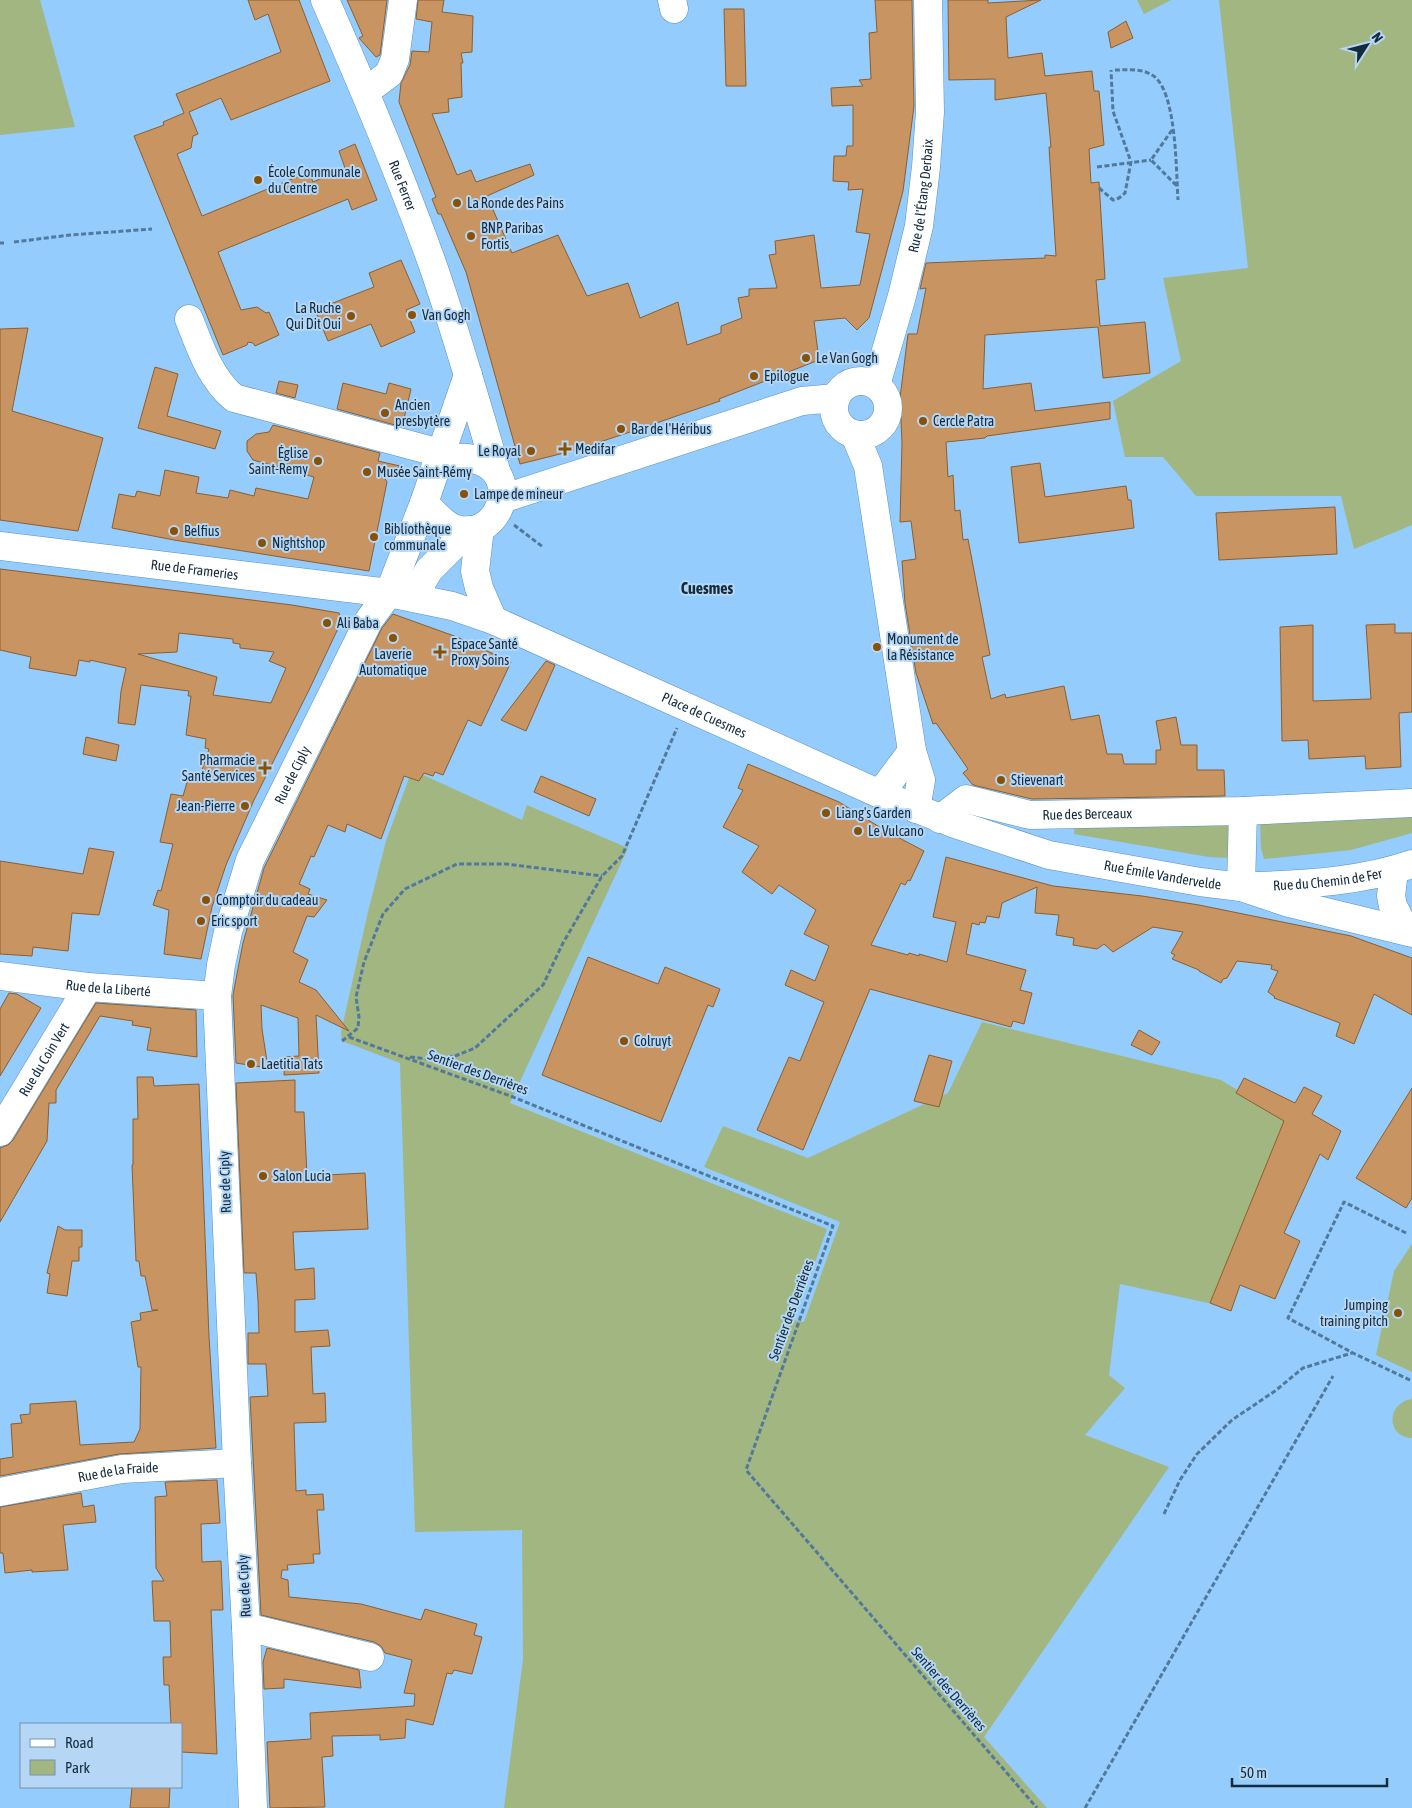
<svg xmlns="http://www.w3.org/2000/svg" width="1412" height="1808" font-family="'Asap Condensed',sans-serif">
<rect width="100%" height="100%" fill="#93ccfd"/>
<path fill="#a2b681" d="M 0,0 L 40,0 L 75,127 L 0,135 Z
M 1137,0 L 1171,0 L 1144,14 Z
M 1219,0 L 1412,0 L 1412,525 L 1354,549 L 1341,496 L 1196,496 L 1163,457 L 1125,457 L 1113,401 L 1181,361 L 1163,278 L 1248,268 Z
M 412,770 L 522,820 L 527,805 L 628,848 L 510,1103 L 827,1229 L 794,1320 L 804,1322 L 840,1222 L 704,1167 L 723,1126 L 808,1158 L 948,1093 L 982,1022 L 1221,1080 L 1286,1120 L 1213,1304 L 1120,1284 L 1109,1375 L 1125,1388 L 1085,1435 L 1169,1467 L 984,1737 L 1047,1808 L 504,1808 L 523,1659 L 522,1530 L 415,1532 L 400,1063 L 342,1041 L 341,1032 L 368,912 L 386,841 Z
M 1412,815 L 1412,833 L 1351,850 L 1264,859 L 1261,848 L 1260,821 Z
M 1233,819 L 1229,858 L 1209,857 L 1074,834 L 1075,824 Z
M 1412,1244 L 1412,1372 L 1376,1355 L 1394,1271 Z
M 1412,1399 L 1412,1438 C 1386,1437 1386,1403 1412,1399 Z"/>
<path fill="#c89462" stroke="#8e5e2c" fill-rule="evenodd" d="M 248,0 L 299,0 L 330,81 L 231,120 L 221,98 L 189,112 L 198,134 L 193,136 L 191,148 L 177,154 L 202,216 L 309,172 L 313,182 L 345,168 L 339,151 L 355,144 L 377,200 L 352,210 L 348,199 L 218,252 L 241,310 L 257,307 L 266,313 L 269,312 L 279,335 L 255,346 L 253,343 L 248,342 L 247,345 L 223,355 L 134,136 L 164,125 L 163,122 L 184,113 L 176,94 L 281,52 L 268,14 L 255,20 Z
M 347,0 L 387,0 L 380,55 L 376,57 L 359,38 L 363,36 Z
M 418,0 L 444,0 L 442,12 L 473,16 L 472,52 L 461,53 L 463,63 L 461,63 L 462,97 L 448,99 L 449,112 L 432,114 L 457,175 L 471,170 L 476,182 L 530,164 L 534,175 L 487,196 L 512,253 L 558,235 L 587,296 L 628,283 L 640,318 L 678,302 L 687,345 L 721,333 L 721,326 L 742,318 L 738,298 L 749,296 L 749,289 L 777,288 L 769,255 L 776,254 L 775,241 L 814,235 L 821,288 L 860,285 L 870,234 L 856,232 L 863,189 L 848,190 L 849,182 L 833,181 L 834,156 L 846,156 L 847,146 L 853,146 L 853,105 L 832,106 L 831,88 L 863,86 L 859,80 L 871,79 L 869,33 L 877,32 L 875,0 L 912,0 L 914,106 L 903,191 L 869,318 L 857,330 L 845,318 L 814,321 L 819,360 L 719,399 L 720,401 L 639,429 L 576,450 L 520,464 L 466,272 L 441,214 L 438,214 L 432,199 L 436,197 L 399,102 L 401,83 L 410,65 L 412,51 L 429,52 L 432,22 L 416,19 Z
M 948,0 L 988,0 L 988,3 L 1041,0 L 1006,17 L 1008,58 L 1042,53 L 1045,76 L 1092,71 L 1094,91 L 1099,91 L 1104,145 L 1089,149 L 1091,183 L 1099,182 L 1105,279 L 1096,280 L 1100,326 L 1145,322 L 1150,373 L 1103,378 L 1098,327 L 985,335 L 983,389 L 1031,383 L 1035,411 L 1110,402 L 1110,419 L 987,436 L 985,438 L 946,442 L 948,477 L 953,475 L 955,511 L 960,510 L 963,540 L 968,539 L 990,655 L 982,657 L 991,699 L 1005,694 L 1006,698 L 1064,686 L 1071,720 L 1099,715 L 1107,754 L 1122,754 L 1124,764 L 1156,764 L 1156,750 L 1161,750 L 1156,721 L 1176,717 L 1181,745 L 1197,745 L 1197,770 L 1224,770 L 1225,796 L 1032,799 L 973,785 L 963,773 L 968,769 L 936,723 L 933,724 L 916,673 L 905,603 L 902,561 L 916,559 L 911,521 L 900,522 L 902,443 L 900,398 L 908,334 L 917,334 L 926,288 L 920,289 L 926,263 L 1045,258 L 1045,255 L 1056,256 L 1049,147 L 1051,147 L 1046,93 L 995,100 L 995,79 L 949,80 Z
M 724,9 L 744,9 L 746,86 L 726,86 Z
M 1126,21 L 1133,38 L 1111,48 L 1108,32 Z
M 401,260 L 420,304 L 406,310 L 415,332 L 381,347 L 371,324 L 328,341 L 315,310 L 374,287 L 369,273 Z
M 28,328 L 12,411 L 103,438 L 78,531 L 0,520 L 0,329 Z
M 155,367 L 178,374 L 167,416 L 221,431 L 215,449 L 138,428 Z
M 279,381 L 298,385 L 295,398 L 276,393 Z
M 343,383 L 386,394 L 389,383 L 411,389 L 402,427 L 337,409 Z
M 273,425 L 380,453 L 378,461 L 400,466 L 384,477 L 387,482 L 369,571 L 174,540 L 112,528 L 119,494 L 135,497 L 137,491 L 160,496 L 165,470 L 199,477 L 196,493 L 228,498 L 230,490 L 254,496 L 256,488 L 308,499 L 314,477 L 253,460 L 247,451 L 247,441 L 256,434 L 269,432 Z
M 1040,463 L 1045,497 L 1126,486 L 1128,500 L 1131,500 L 1134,528 L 1019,543 L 1011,467 Z
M 1335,507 L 1337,554 L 1219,560 L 1216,513 Z
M 0,569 L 292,605 L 339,613 L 342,620 L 310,688 L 254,800 L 226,865 L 212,907 L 201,959 L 164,954 L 169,910 L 153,905 L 158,890 L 161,891 L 173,844 L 160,842 L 171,794 L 183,796 L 188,779 L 198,782 L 209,749 L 205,748 L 206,739 L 186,735 L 191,696 L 188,696 L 189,691 L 141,685 L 135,725 L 118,723 L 121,691 L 126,668 L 90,660 L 90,662 L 79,660 L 76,676 L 29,668 L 31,657 L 0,650 ZM 179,633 L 233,639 L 233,643 L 240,644 L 240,648 L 274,652 L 269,661 L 286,668 L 271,703 L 213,695 L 217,677 L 138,654 L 177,652 Z
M 393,614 L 457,637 L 511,662 L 481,726 L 468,720 L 443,775 L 435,772 L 433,776 L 424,773 L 419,781 L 404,776 L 381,839 L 347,824 L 345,832 L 328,825 L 314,857 L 311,856 L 299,884 L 310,889 L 308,894 L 327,900 L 314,917 L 307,916 L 293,952 L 308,960 L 299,982 L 316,990 L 349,1031 L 316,1015 L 319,1073 L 284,1075 L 285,1057 L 299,1056 L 298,1018 L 261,1005 L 262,1029 L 268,1068 L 236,1063 L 233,995 L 243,943 L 264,868 L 382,628 Z
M 1395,624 L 1395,633 L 1412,633 L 1412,712 L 1399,713 L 1401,767 L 1366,769 L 1365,756 L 1309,759 L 1308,740 L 1282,741 L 1280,627 L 1313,625 L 1313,701 L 1371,699 L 1366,625 Z
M 546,661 L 555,665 L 526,731 L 501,720 Z
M 86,737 L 119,745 L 116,761 L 83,754 Z
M 748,764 L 839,802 L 886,831 L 924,851 L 910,881 L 908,880 L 905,885 L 901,883 L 871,945 L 908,955 L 909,953 L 919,956 L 919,954 L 947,962 L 956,922 L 933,917 L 946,857 L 1053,886 L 1142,896 L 1199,905 L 1351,936 L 1412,958 L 1412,1015 L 1374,994 L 1354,1044 L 1336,1036 L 1340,1023 L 1274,998 L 1275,997 L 1268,992 L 1278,971 L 1271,969 L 1272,965 L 1237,961 L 1227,978 L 1223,979 L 1221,983 L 1199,971 L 1199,970 L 1172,959 L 1175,955 L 1171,953 L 1183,932 L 1153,927 L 1113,952 L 1104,944 L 1097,949 L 1073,945 L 1074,938 L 1056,935 L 1059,915 L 1035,913 L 1037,887 L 1002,903 L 999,918 L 987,916 L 985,923 L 980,922 L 979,925 L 972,923 L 966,954 L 1026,970 L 1020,990 L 1032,993 L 1024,1024 L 1013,1021 L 1011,1027 L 870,989 L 803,1150 L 757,1130 L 789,1057 L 800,1061 L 824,1002 L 785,985 L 791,970 L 815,981 L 829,946 L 804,934 L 816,910 L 779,885 L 772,894 L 742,872 L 759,846 L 723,827 L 743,790 L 738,788 Z
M 541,776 L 596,799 L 589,816 L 534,792 Z
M 89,848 L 114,852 L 99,915 L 72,913 L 68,951 L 33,947 L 32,956 L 0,954 L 0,861 L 83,874 Z
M 588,957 L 658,984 L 665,967 L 720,989 L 713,1007 L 708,1005 L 661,1122 L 542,1075 Z
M 9,993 L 17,994 L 41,1008 L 0,1076 L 0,1009 Z
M 96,1003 L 196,1010 L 197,1057 L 147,1050 L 151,1028 L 132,1025 L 133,1021 L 100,1016 L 56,1090 L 56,1103 L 49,1103 L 47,1141 L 0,1222 L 0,1148 L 8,1145 L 13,1140 Z
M 1139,1030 L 1160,1042 L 1152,1055 L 1131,1045 Z
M 929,1055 L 952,1061 L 939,1107 L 914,1101 Z
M 137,1077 L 153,1077 L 154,1086 L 199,1084 L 209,1337 L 216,1448 L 119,1454 L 0,1476 L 0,1459 L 13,1457 L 11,1424 L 22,1423 L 20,1415 L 30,1414 L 30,1404 L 76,1401 L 80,1445 L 134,1442 L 140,1429 L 141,1367 L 138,1367 L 131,1322 L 141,1320 L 140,1313 L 158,1310 L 152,1310 L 145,1276 L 141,1276 L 139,1261 L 136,1261 L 132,1165 L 133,1165 L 133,1119 L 138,1119 Z
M 1244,1078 L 1295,1103 L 1304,1087 L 1322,1096 L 1312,1114 L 1341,1131 L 1328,1160 L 1320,1154 L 1284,1233 L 1300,1241 L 1275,1299 L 1240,1285 L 1231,1311 L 1210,1303 L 1284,1121 L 1236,1093 Z
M 295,1080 L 295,1112 L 304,1112 L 307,1176 L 365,1173 L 368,1229 L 293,1232 L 295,1270 L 314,1268 L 315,1299 L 295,1300 L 295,1332 L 328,1330 L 330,1346 L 311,1347 L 313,1394 L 325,1393 L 326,1422 L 294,1423 L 296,1491 L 306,1490 L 306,1495 L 323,1494 L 324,1510 L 317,1510 L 320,1554 L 313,1554 L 314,1563 L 287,1565 L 288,1570 L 282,1570 L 281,1578 L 288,1580 L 289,1597 L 361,1604 L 421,1620 L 425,1609 L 477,1624 L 474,1635 L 482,1637 L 472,1674 L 454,1670 L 452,1674 L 447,1673 L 433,1725 L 406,1719 L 405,1738 L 380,1740 L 380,1735 L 332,1736 L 333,1756 L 322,1757 L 325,1807 L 270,1808 L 267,1742 L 311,1739 L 310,1713 L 414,1706 L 415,1694 L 404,1693 L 412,1660 L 385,1653 L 381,1646 L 374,1642 L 261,1615 L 250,1397 L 268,1396 L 266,1364 L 248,1364 L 248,1333 L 259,1333 L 258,1300 L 256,1273 L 244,1273 L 236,1083 Z
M 1412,1088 L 1412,1198 L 1406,1208 L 1356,1178 Z
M 58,1226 L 65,1230 L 82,1230 L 82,1247 L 79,1247 L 79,1261 L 72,1261 L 67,1296 L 47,1293 L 50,1274 L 47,1273 Z
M 217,1480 L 220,1523 L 201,1524 L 202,1562 L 221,1561 L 223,1610 L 211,1610 L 217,1754 L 181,1752 L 181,1724 L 171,1724 L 169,1685 L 164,1685 L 163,1657 L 171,1657 L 170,1621 L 154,1621 L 152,1581 L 164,1581 L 156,1568 L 155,1497 L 167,1496 L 165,1482 Z
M 81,1493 L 83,1507 L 94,1505 L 96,1522 L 63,1525 L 68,1570 L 32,1572 L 32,1570 L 5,1573 L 3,1553 L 0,1553 L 0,1507 Z
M 267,1648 L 359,1670 L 361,1688 L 284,1679 L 284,1688 L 264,1689 L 263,1662 Z
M 132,1787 L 170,1787 L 169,1808 L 130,1808 Z"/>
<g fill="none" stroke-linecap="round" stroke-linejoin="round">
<defs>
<g id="minor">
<path id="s1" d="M 325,0 C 363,86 399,172 431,260 C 456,331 476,402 497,474"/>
<path d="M 672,0 L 674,9"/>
<path d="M 366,91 L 389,74 L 395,59 L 403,0"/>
<path d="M 189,319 C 200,347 210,378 234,398 L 440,453"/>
<circle cx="861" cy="408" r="27"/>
<path id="s2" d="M 876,385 L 902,296 L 919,226 L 926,167 L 930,112 L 928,0"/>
<path d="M 855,435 L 868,466 L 912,751 L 921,780 L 916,809"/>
<path d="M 502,499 L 802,401 L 836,398"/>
<path d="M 424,503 C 433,512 442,523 453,528 C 496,545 523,479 482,462 C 474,459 468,457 459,458 C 451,460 442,465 435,468"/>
<path d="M 480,528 L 475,571 L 479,588 L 493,620"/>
<path d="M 413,597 L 429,570 L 469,530"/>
<path d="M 880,794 L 912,751"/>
<path id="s3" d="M 940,819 L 966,799 L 1030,815 L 1243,811 L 1412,803"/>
<path d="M 1241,887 L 1243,811"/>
<path id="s4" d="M 0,976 L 88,987 L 217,996"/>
<path id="s5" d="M 0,1132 L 88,987"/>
<path id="s6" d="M 0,1492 L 122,1469 L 237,1463"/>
<path d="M 246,1627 L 370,1657"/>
<path id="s7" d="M 253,1808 L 246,1627 L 237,1463 L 217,996 L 221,965 L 228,932 L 250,860 L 369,620 L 389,593 L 424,503 L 468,375"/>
</g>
<g id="major">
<path id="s8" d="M 0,546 L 389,593 L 452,606 L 493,620 L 880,794 L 955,824 L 1049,855 L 1200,882 L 1241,887 L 1289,903 L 1412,933"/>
<path d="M 1394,870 L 1391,896 L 1393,906 L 1406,931"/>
<path id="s9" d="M 1258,886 C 1310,884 1363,881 1412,864"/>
</g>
</defs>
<use href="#minor" stroke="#5a92c0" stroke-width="29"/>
<use href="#major" stroke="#5a92c0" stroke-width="29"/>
<path stroke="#52799b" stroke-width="3" stroke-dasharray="5 2.5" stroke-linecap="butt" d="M 1115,70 C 1127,70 1141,68 1152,75 C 1177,89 1176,172 1178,200
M 1172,130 L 1151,160 L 1177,186
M 1097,167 L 1151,160
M 1099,188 L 1113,200 L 1119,198 L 1125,193 L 1131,162 L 1113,111 L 1111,70
M 14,242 L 70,235 L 152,229
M 0,243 L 4,243
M 514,525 L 543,547
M 349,1037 L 513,1097 L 833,1226 L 746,1470 L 1037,1808
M 342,1041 L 358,1028 L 359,1017 L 356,997 L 364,962 L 383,914 L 405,889 L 457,864 L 506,864 L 602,876
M 410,1057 L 428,1059 L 455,1056 L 475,1048 L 543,985 L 563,943 L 602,876 L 622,856 L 677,728
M 1406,1233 L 1344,1202 L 1288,1318 L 1353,1353 L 1412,1381
M 1164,1514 L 1180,1480 L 1197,1454 L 1232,1420 L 1275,1391 L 1303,1368 L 1352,1353
M 1085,1808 L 1333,1376"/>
<use href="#minor" stroke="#fff" stroke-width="28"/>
<use href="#major" stroke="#fff" stroke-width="28"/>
</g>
<g fill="#895105" stroke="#b5d7f5" stroke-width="2">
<circle cx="258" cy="180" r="5"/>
<circle cx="457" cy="203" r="5"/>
<circle cx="471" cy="236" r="5"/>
<circle cx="412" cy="315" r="5"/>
<circle cx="351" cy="316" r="5"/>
<circle cx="806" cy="358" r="5"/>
<circle cx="754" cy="376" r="5"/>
<circle cx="385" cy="413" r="5"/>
<circle cx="923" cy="421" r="5"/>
<circle cx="621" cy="429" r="5"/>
<path d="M562.5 441.5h5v5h5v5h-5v5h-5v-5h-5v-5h5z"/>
<circle cx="531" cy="451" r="5"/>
<circle cx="318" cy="461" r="5"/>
<circle cx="367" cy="472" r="5"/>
<circle cx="464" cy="494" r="5"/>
<circle cx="174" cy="531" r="5"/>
<circle cx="374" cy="537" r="5"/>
<circle cx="262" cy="543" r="5"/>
<circle cx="327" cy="623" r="5"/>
<circle cx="393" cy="638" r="5"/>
<circle cx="877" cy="647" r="5"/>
<path d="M437.5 644.5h5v5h5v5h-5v5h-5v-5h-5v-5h5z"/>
<path d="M262.5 760.5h5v5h5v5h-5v5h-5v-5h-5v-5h5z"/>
<circle cx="1001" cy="780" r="5"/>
<circle cx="245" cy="806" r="5"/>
<circle cx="826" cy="813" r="5"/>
<circle cx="858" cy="831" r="5"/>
<circle cx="206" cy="900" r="5"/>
<circle cx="201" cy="921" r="5"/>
<circle cx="624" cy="1041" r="5"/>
<circle cx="251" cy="1064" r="5"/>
<circle cx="263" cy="1176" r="5"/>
<circle cx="1398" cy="1313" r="5"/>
</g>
<g text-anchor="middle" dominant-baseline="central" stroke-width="4" stroke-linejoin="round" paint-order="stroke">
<g font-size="14" fill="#142b3e" stroke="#b5d7f5" text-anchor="start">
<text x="268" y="172">École Communale<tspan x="268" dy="16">du Centre</tspan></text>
<text x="467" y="203">La Ronde des Pains</text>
<text x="481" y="228">BNP Paribas<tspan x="481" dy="16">Fortis</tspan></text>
<text x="341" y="308" text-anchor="end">La Ruche<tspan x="341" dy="16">Qui Dit Oui</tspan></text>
<text x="422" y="315">Van Gogh</text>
<text x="816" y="358">Le Van Gogh</text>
<text x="764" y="376">Epilogue</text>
<text x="395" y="405">Ancien<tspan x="395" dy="16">presbytère</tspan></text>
<text x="933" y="421">Cercle Patra</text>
<text x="631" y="429">Bar de l'Héribus</text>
<text x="575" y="449">Medifar</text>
<text x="521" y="451" text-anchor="end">Le Royal</text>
<text x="308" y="453" text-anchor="end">Église<tspan x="308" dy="16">Saint-Remy</tspan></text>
<text x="377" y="472">Musée Saint-Rémy</text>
<text x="474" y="494">Lampe de mineur</text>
<text x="384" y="529">Bibliothèque<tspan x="384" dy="16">communale</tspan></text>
<text x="184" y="531">Belfius</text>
<text x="272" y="543">Nightshop</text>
<text x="337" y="623">Ali Baba</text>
<text x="887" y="639">Monument de<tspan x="887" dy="16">la Résistance</tspan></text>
<text x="451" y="644">Espace Santé<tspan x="451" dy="16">Proxy Soins</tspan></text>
<text x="393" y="654" text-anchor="middle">Laverie<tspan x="393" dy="16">Automatique</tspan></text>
<text x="255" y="760" text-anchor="end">Pharmacie<tspan x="255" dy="16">Santé Services</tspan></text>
<text x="1011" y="780">Stievenart</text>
<text x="235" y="806" text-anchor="end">Jean-Pierre</text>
<text x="836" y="813">Liang's Garden</text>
<text x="868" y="831">Le Vulcano</text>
<text x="216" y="900">Comptoir du cadeau</text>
<text x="211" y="921">Eric sport</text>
<text x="634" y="1041">Colruyt</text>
<text x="261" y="1064">Laetitia Tats</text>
<text x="273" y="1176">Salon Lucia</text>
<text x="1388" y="1305" text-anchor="end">Jumping<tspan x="1388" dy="16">training pitch</tspan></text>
</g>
<g font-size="14" fill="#142b3e" stroke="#b5d7f5">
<text stroke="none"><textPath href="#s1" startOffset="201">Rue Ferrer</textPath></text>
<text stroke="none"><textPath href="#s2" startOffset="195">Rue de l'Étang Derbaix</textPath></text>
<text stroke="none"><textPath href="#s8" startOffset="196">Rue de Frameries</textPath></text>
<text stroke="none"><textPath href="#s8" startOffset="731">Place de Cuesmes</textPath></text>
<text stroke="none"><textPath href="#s7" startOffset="1048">Rue de Ciply</textPath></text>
<text stroke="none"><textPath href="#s3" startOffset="156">Rue des Berceaux</textPath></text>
<text stroke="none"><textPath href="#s8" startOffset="1219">Rue Émile Vandervelde</textPath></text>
<text stroke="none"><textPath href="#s9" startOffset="70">Rue du Chemin de Fer</textPath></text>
<text stroke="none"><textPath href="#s4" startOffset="109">Rue de la Liberté</textPath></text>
<text stroke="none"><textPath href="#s5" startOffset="85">Rue du Coin Vert</textPath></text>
<text transform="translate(478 1072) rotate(20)">Sentier des Derrières</text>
<text transform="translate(225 1182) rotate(-92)">Rue de Ciply</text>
<text transform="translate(791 1310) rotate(-70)">Sentier des Derrières</text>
<text stroke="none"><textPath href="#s6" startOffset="120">Rue de la Fraide</textPath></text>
<text transform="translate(244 1586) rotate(-93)">Rue de Ciply</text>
<text transform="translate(949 1689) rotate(49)">Sentier des Derrières</text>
</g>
<g font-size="16" font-weight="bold" fill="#142b3e" stroke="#b5d7f5">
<text x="707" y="588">Cuesmes</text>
</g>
</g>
<rect x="20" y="1723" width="162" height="65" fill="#b5d7f5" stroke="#7592ac"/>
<rect x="30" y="1739" width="25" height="8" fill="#ffffff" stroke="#7592ac"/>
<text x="65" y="1748" font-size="15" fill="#142b3e">Road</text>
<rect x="30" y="1760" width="25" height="15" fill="#a2b681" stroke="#7592ac"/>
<text x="65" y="1773" font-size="15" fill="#142b3e">Park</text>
<g transform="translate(1367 45) rotate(54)" stroke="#b5d7f5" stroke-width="4" paint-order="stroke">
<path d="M0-4L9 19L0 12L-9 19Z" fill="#142b3e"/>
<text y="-8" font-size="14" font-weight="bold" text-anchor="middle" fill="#142b3e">N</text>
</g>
<path d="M1232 1778v8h155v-8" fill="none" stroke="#142b3e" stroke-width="2.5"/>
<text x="1240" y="1778" font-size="15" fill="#142b3e" stroke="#b5d7f5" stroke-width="4" paint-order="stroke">50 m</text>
</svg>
